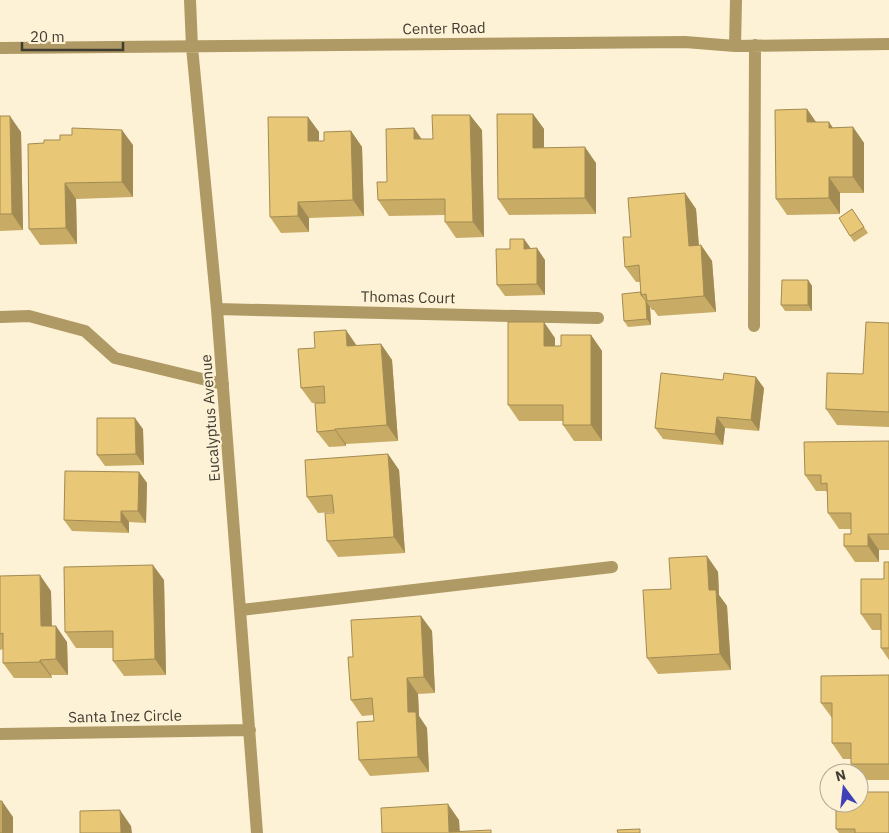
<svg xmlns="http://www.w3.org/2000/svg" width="889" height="833" font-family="'IBM Plex Sans',sans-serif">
<rect width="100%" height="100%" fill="#fdf2d6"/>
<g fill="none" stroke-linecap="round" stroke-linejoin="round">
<path stroke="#af9964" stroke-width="12" d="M 190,0 L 192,47 L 217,309 L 257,833
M 735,46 L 736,0
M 0,48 L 685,42 L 735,46 L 889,44
M 217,309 L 598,318
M 0,317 L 29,316 L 85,331 L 115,358 L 223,384
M 754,326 L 755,45
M 241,610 L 612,567
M 0,734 L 250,730"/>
</g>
<path fill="#c8ab65" d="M 807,109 L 816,122 L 833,128 L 853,127 L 864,143 L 864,193 L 840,193 L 840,214 L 787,215 L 776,199 Z
M 533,114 L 544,129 L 544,148 L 596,163 L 596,214 L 509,215 L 498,199 Z
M 0,116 L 21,132 L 23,230 L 0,231 Z
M 308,117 L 319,132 L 319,141 L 324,141 L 351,131 L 362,147 L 364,216 L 309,218 L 309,232 L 281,233 L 270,217 Z
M 414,128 L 421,139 L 433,139 L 482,130 L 484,237 L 456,238 L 445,222 L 445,215 L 389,216 L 378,200 Z
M 28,144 L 133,145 L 133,197 L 76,199 L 77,244 L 40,245 L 29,229 Z
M 685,193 L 696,209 L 699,245 L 701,245 L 712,261 L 716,312 L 658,316 L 654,310 L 652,310 L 650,307 L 651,325 L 628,327 L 624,321 L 641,292 L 640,282 L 636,282 L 625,267 L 631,237 Z
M 852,209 L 868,233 L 854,242 L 850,236 Z
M 524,239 L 531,249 L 545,260 L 545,295 L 505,296 L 497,285 L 510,249 Z
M 808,280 L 812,286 L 812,311 L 785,311 L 781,305 Z
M 889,323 L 889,427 L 837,425 L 826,409 L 863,374 Z
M 591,335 L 602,351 L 602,441 L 574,441 L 563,425 L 563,421 L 519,421 L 508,405 L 555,338 L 555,346 L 561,346 Z
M 381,344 L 392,360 L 398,441 L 346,444 L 346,446 L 329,447 L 317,432 L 315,403 L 312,403 L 301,388 L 357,346 Z
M 764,388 L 759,431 L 725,428 L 723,445 L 663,439 L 655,428 Z
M 143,429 L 144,465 L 105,466 L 97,455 Z
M 889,441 L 889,550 L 879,550 L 879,562 L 855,562 L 844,546 L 851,534 L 851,529 L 839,529 L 828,513 L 827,492 L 826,491 L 816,491 L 805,475 Z
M 388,454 L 399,470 L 405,553 L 338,557 L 327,541 L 334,512 L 318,513 L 307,497 Z
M 139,472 L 147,483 L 146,523 L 129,522 L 129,533 L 72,531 L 64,520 Z
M 707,556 L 718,572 L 719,595 L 727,606 L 731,670 L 658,674 L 647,658 L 671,589 Z
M 889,562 L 889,660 L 881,648 L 881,630 L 872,630 L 861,614 L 884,579 Z
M 0,576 L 51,591 L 52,626 L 67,642 L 68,675 L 51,675 L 52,678 L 14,678 L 3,663 L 3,649 L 0,650 Z
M 164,580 L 166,675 L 124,676 L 113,661 L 113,648 L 76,648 L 65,632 Z
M 421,616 L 432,631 L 435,693 L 418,694 L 419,716 L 427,728 L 429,772 L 370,776 L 359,760 L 374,721 L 373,715 L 362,716 L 351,700 L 353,657 Z
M 889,675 L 889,780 L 862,780 L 859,775 L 859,773 L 857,773 L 851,764 L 851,759 L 843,759 L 832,743 L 832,718 L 821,703 Z
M 889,792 L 889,833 L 839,833 L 836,829 Z"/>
<path fill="#a28b53" d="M 807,109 L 818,125 L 807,122 Z
M 533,114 L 544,129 L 544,164 L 533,148 Z
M 470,115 L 482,130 L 484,237 L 473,222 Z
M 10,116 L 21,132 L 23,230 L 12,214 Z
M 308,117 L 319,132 L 319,157 L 308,141 Z
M 829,122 L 840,138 L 829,128 Z
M 853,127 L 864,143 L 864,193 L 853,177 Z
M 414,128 L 425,144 L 414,139 Z
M 122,130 L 133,145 L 133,197 L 122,182 Z
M 351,131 L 362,147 L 364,216 L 353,200 Z
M 585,147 L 596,163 L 596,214 L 585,198 Z
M 829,177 L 840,193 L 840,214 L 829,198 Z
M 65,183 L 76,199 L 77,244 L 66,228 Z
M 685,193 L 696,209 L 700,262 L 689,246 Z
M 298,202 L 309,218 L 309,232 L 298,216 Z
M 524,239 L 532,250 L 524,249 Z
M 701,245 L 712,261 L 716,312 L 704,296 Z
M 537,248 L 545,260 L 545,295 L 537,284 Z
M 808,280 L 812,286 L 812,311 L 808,305 Z
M 646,301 L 650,307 L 651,325 L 647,319 Z
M 544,322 L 555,338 L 555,362 L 544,346 Z
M 346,330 L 357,346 L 347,346 Z
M 591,335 L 602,351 L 602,441 L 591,425 Z
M 381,344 L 392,360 L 398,441 L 387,425 Z
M 756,377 L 764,388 L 759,431 L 751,420 Z
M 717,417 L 725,428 L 723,445 L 715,434 Z
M 135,418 L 143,429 L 144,465 L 136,454 Z
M 335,429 L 346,444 L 346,446 L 335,430 Z
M 388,454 L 399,470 L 405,553 L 394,537 Z
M 139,472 L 147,483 L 146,523 L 138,511 Z
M 121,511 L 129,522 L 129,533 L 121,522 Z
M 868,534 L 879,550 L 879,562 L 868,546 Z
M 707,556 L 718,572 L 719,595 L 727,606 L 731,670 L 720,654 L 709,590 Z
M 153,565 L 164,580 L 166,675 L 155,659 Z
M 40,575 L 51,591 L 52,642 L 41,626 Z
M 421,616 L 432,631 L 435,693 L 424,677 Z
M 56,626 L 67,642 L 68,675 L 56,659 Z
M 40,660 L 51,675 L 52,678 L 40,662 Z
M 407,678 L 418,694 L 419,716 L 427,728 L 429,772 L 418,757 L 408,712 Z
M 2,801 L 13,817 L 13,833 L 2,833 Z
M 448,804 L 459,820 L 460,833 L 449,832 Z
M 120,810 L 131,826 L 132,833 L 121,833 Z"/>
<path fill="#e8c776" stroke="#a28b53" d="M 807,109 L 807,122 L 829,122 L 829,128 L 853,127 L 853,177 L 829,177 L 829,198 L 776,199 L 775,110 Z
M 497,114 L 533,114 L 533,148 L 585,147 L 585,198 L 498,199 Z
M 432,115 L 470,115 L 473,222 L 445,222 L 445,199 L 378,200 L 377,182 L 387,182 L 386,129 L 414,128 L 414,139 L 433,139 Z
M 0,116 L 10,116 L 12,214 L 0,214 Z
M 268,117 L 308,117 L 308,141 L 324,141 L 324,132 L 351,131 L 353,200 L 298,202 L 298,216 L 270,217 Z
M 72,128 L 122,130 L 122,182 L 65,183 L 66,228 L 29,229 L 28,144 L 44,143 L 44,140 L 60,140 L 60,135 L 72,135 Z
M 685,193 L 689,246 L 701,245 L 704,296 L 647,301 L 646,294 L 641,295 L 639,265 L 625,267 L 623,237 L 631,237 L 628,198 Z
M 852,209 L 864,227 L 850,236 L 839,218 Z
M 510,239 L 524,239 L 524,249 L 537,248 L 537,284 L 497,285 L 496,249 L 510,249 Z
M 782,280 L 808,280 L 808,305 L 781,305 Z
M 641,292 L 641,295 L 646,301 L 647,319 L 624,321 L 622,294 Z
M 508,322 L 544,322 L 544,346 L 561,346 L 561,335 L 591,335 L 591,425 L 563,425 L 563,405 L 508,405 Z
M 866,322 L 889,323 L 889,412 L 826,409 L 827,373 L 863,374 Z
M 346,330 L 347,346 L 381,344 L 387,425 L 335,429 L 335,430 L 317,432 L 315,403 L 325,403 L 324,386 L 301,388 L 298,349 L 315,348 L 314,332 Z
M 661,373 L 723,380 L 724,373 L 756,377 L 751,420 L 717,417 L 715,434 L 655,428 Z
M 97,418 L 135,418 L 136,454 L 97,455 Z
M 889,441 L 889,534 L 868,534 L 868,546 L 844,546 L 844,534 L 851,534 L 851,513 L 828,513 L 827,483 L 821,484 L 821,475 L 805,475 L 804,442 Z
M 388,454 L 394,537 L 327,541 L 325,513 L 334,513 L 332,495 L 307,497 L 305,460 Z
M 65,471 L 139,472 L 138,511 L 121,511 L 121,522 L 64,520 Z
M 707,556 L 709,590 L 716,590 L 720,654 L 647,658 L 643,590 L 671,589 L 669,558 Z
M 884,562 L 889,562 L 889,648 L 881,648 L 881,614 L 861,614 L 861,579 L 884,579 Z
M 153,565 L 155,659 L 113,661 L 113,631 L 65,632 L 64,567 Z
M 40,575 L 41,626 L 56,626 L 56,659 L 40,660 L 40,662 L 3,663 L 3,633 L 0,634 L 0,576 Z
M 421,616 L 424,677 L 407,678 L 408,712 L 416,712 L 418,757 L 359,760 L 357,722 L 374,721 L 372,698 L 351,700 L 348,657 L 353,657 L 351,620 Z
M 889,675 L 889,764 L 851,764 L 851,743 L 832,743 L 832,703 L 821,703 L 821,676 Z
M 859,792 L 889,792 L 889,833 L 855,833 L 855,829 L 836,829 L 836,803 L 859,803 Z
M 0,801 L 2,801 L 2,833 L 0,833 Z
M 448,804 L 449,832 L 491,830 L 491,833 L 382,833 L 381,808 Z
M 120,810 L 121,833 L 80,833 L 80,811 Z
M 640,829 L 640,833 L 618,833 L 617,830 Z"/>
<g text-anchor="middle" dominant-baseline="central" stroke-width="4" stroke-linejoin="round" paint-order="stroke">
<g font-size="15" fill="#403c31" stroke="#fdf2d6">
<text transform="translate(444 28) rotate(-1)">Center Road</text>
<text transform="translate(408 297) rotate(1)">Thomas Court</text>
<text transform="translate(210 418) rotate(-94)">Eucalyptus Avenue</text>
<text transform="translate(125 716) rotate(-1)">Santa Inez Circle</text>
</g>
</g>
<g transform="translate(844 788) rotate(345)"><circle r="24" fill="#fdf2d6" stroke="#b1a994"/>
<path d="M0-4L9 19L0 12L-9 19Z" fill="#4041b6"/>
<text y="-8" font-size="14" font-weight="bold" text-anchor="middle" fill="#403c31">N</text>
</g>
<path d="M22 42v8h101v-8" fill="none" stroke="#403c31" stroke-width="2.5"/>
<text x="30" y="42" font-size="15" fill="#403c31" stroke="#fdf2d6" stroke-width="4" paint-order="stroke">20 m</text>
</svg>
